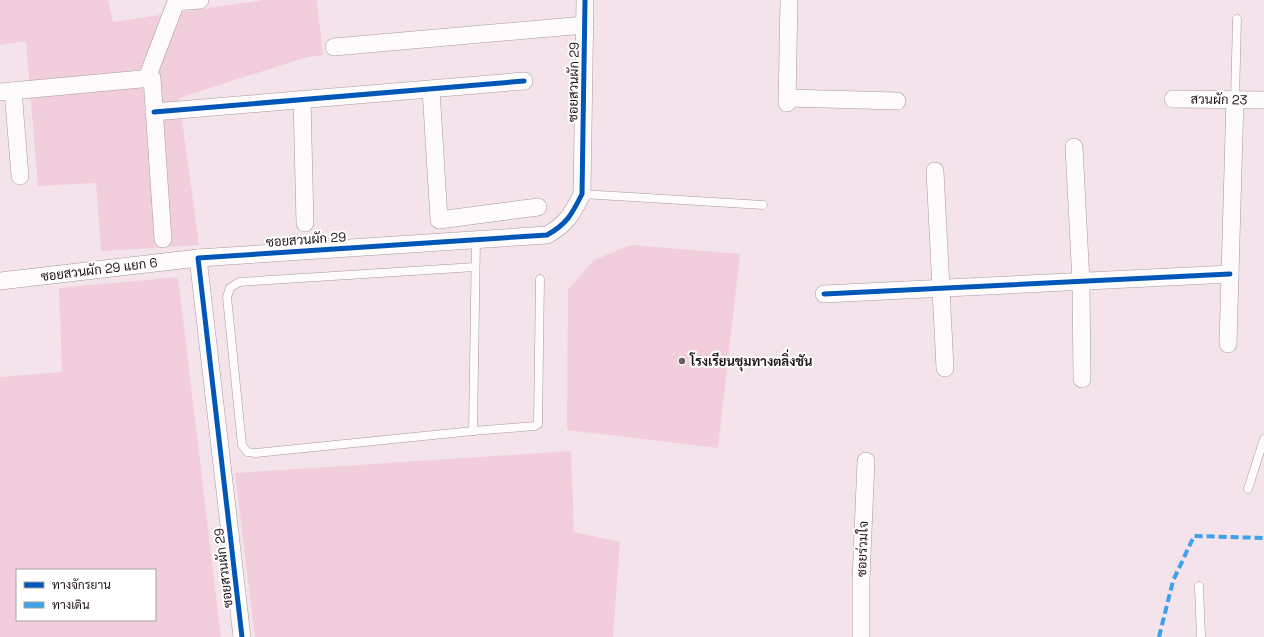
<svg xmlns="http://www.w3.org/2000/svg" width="1264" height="637" viewBox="0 0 1264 637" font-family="'Space Grotesk',Sarabun,sans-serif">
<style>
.green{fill:#f2cedd;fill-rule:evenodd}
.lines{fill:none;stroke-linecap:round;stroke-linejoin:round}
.service-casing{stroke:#a79a9f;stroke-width:9}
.minor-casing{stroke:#a79a9f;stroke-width:18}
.service{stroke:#fdfbfc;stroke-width:8}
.minor{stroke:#fdfbfc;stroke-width:17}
.quiet{stroke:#3da2ea;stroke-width:4;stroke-dasharray:8 4;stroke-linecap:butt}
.cycleway-casing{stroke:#fff;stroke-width:8}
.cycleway{stroke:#0057b8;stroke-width:5}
.poi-dot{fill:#6a5d63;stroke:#fff;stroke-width:1.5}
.labels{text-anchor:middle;stroke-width:4;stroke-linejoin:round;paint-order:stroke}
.street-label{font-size:13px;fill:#20151a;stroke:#fff}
.poi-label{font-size:13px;font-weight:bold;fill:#20151a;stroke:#fff;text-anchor:start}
</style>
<rect width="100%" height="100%" fill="#f4e3ea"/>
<g class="green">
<polygon points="0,0 108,0 113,22 263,0 317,0 323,55 304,58 179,98 199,245 101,251 96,183 38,186 26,41 0,45"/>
<polygon points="631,245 740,254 718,448 567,430 568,290 594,260"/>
<path d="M178,277L221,637H0V377L62,372L59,288ZM17,570H155V620H17Z"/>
<polygon points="571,451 574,532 620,542 613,637 255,637 235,473"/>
</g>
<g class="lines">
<defs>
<g id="service">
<polyline points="1235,99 1237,19"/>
<polyline points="582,194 763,205"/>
<polyline points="476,239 473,431 535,426 538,424 540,279"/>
<polyline points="473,431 256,453 247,452 242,445 227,297 230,288 239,282 475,267"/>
<polyline points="1248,489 1264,439"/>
<polyline points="1199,586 1201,637"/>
</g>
<g id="minor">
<polyline points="334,47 585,25"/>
<polyline points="147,78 176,2 200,0"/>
<polyline points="431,89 439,220 538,207"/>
<polyline points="13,91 20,176"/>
<polyline points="0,92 152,78 163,239"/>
<polyline points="787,98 897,101"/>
<polyline points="302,99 305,223"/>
<polyline points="1173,99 1264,100"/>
<polyline points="787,103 789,0"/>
<polyline points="154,112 524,81"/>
<polyline points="1074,147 1081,282 1082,379"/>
<polyline points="935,171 945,368"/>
<polyline points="0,281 198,258"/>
<polyline points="824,294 1230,274"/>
<polyline points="1228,344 1235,99"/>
<path d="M242,637L198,258L547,235C567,224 572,214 582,194L585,0"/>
<polyline points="861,637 861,580 866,461"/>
</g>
</defs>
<use href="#service" class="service-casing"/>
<use href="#minor" class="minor-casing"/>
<use href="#service" class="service"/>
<use href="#minor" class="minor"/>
<polyline class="quiet" points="1159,637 1173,581 1194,536 1264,538"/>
<defs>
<g id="cycleway">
<polyline points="154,112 524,81"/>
<polyline points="824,294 1230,274"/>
<path d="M242,637L198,258L547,235C567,224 572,214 582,194L585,0"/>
</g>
</defs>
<use href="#cycleway" class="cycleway-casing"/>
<use href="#cycleway" class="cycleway"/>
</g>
<circle class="poi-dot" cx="682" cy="361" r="4"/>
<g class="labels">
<g class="street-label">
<text transform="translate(573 82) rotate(-89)" y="5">ซอยสวนผัก 29</text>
<text transform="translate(1219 99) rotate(1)" y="5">สวนผัก 23</text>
<text transform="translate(306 239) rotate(-4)" y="5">ซอยสวนผัก 29</text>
<text transform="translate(99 269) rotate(-7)" y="5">ซอยสวนผัก 29 แยก 6</text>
<text transform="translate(862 549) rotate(-88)" y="5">ซอยร่วมใจ</text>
<text transform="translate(223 568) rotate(-97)" y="5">ซอยสวนผัก 29</text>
</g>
<g class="poi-label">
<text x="690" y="366">โรงเรียนชุมทางตลิ่งชัน</text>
</g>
</g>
<rect x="16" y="569" width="140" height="52" fill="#ffffff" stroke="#a6a1a3"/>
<rect x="24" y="582" width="20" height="6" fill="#0057b8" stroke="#a6a1a3"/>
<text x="52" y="589" font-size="12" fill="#20151a">ทางจักรยาน</text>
<rect x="24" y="602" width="20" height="6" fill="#3da2ea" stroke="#a6a1a3"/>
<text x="52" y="609" font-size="12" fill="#20151a">ทางเดิน</text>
</svg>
